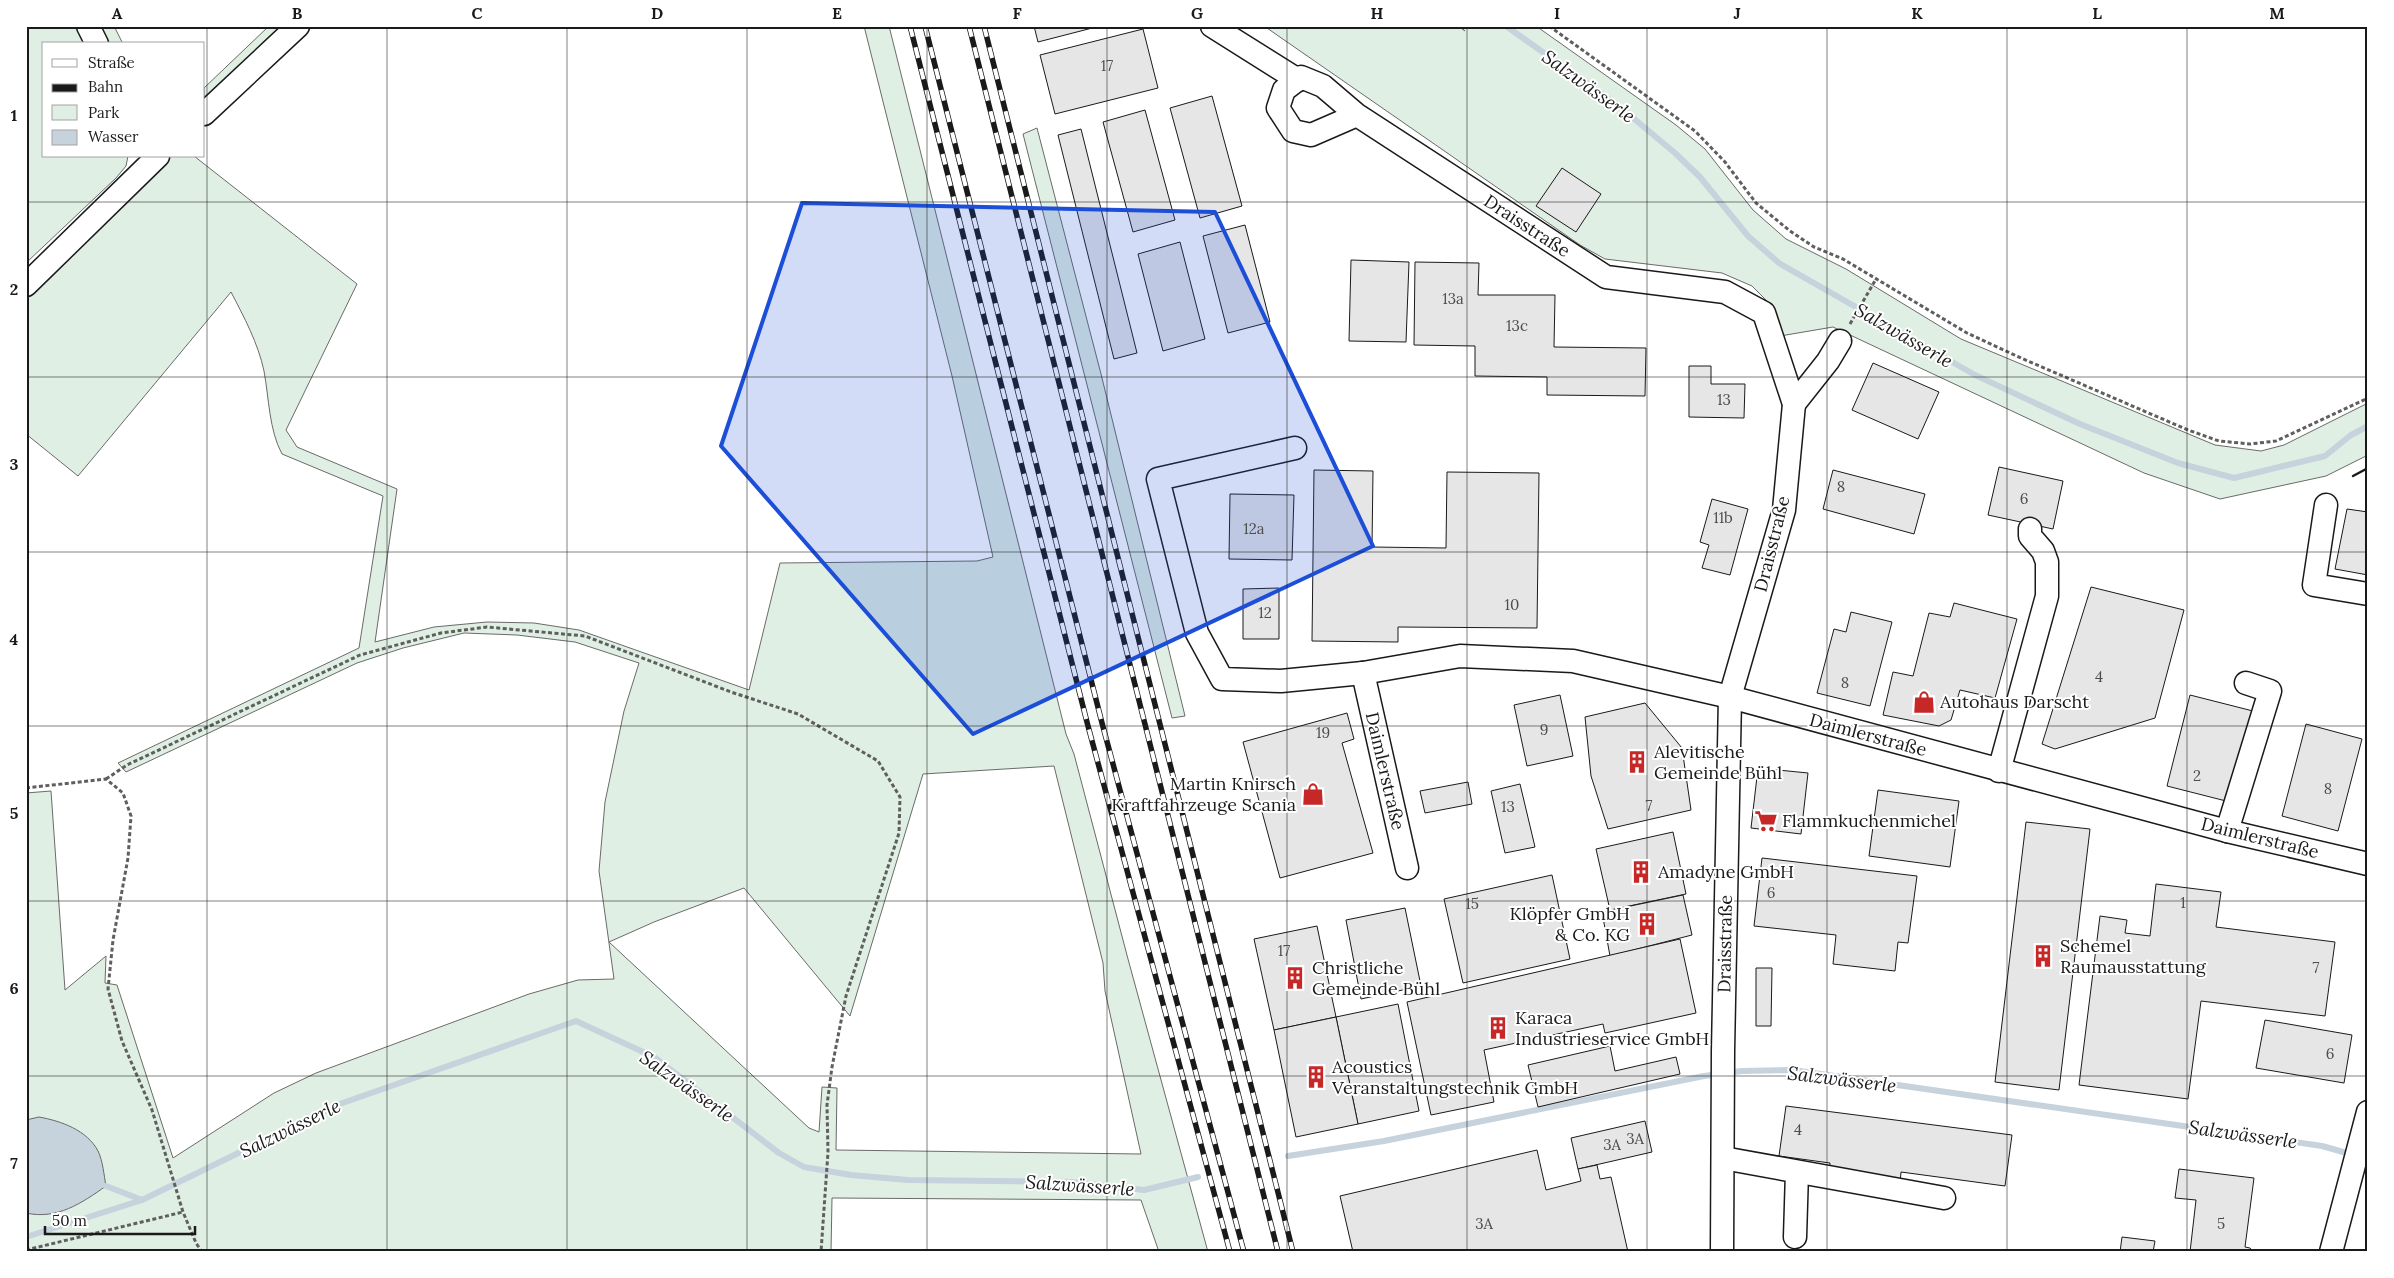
<svg xmlns="http://www.w3.org/2000/svg" width="2394" height="1278" viewBox="0 0 2394 1278" font-family="Lora,serif">
<style>
.green{fill:#e0efe3;stroke:#6a6a6a;fill-rule:evenodd}
.water{fill:#c6d2dc;stroke:#6a6a6a}
.lines{fill:none;stroke-linecap:round;stroke-linejoin:round}
.stream{stroke:#c6d2dc;stroke-width:6}
.building{fill:#e6e6e6;stroke:#1a1a1a}
.minor-casing{stroke:#1a1a1a;stroke-width:25}
.path{stroke:#5f5f5f;stroke-width:3;stroke-dasharray:4 2.5;stroke-linecap:butt}
.minor{stroke:#fff;stroke-width:22}
.rail-casing{stroke:#1a1a1a;stroke-width:5.5}
.rail{stroke:#fff;stroke-width:4;stroke-dasharray:11;stroke-linecap:butt}
.wall{stroke:#1a1a1a;stroke-width:2.5}
.marked{fill:#1d4ed8;fill-opacity:0.2;stroke:#1d4ed8;stroke-width:4;stroke-linejoin:round}
.grid{fill:none;stroke:#1a1a1a;stroke-width:1;stroke-opacity:0.55}
.labels{text-anchor:middle;stroke-width:4;stroke-linejoin:round;paint-order:stroke}
.number-label{font-size:15px;fill:#4d4d4d}
.street-label{font-size:18px;fill:#1a1a1a;stroke:#fff}
.poi-label{font-size:18px;fill:#1a1a1a;stroke:#fff;text-anchor:start}
.water-label{font-size:19px;font-style:italic;fill:#1a1a1a;stroke:#fff}
.neatline{fill:none;stroke:#1a1a1a;stroke-width:2}
.grid-label{font-size:16px;text-anchor:middle;font-weight:bold;fill:#1a1a1a}
</style>
<rect width="100%" height="100%" fill="#fff"/>
<g class="green">
<polygon points="26,26 76,26 84,44 44,44 44,156 128,156 126,166 116,178 26,263"/>
<polygon points="97,26 114,26 123,44 106,44"/>
<polygon points="269,26 288,26 204,106 204,88"/>
<path d="M864,26H889L1066,734L1074,754L1128,959L1208,1252H1159L1141,1200L832,1198L831,1252H26V793L51,791L65,990L106,956L105,983L117,985L173,1158L274,1093L316,1073L529,994L578,980L614,979L599,871L605,802L624,711L639,663L575,642L517,635L464,633L403,648L357,663L126,772L118,763L359,648L383,496L282,454C269,430 269,398 264,371C258,343 244,317 231,292L78,476L26,434V290L169,156H194L357,284L286,430L297,447L397,489L375,642L434,627L487,622L534,623L579,630L749,690L780,563L977,561L993,557L952,376ZM1054,766L1103,963L1105,991L1141,1154L836,1150L837,1088L822,1087L819,1132L809,1128L609,942L654,922L744,888L850,1016L923,774Z"/>
<polygon points="1264,26 1458,26 1465,31 1460,26 1536,26 1676,125 1705,149 1753,210 1786,239 1846,269 1961,339 2215,445 2261,451 2284,445 2368,403 2368,455 2326,476 2220,499 2144,473 1833,327 1780,336 1771,305 1752,286 1722,273 1605,259 1580,245"/>
<polygon points="1037,128 1101,374 1185,716 1172,718 1023,134"/>
</g>
<path class="water" d="M39,1117C61,1121 87,1130 98,1151C103,1161 104,1176 106,1186C82,1203 57,1220 26,1213V1120Z"/>
<g class="lines">
<g class="stream">
<polyline points="1506,26 1620,107 1675,153 1700,177 1748,236 1779,263 1975,375 2080,424 2178,463 2234,478 2325,456 2351,435 2368,426"/>
<polyline points="1288,1156 1384,1141 1704,1076 1742,1071 1793,1070 2322,1146 2368,1159"/>
<polyline points="106,1186 142,1200"/>
<polyline points="26,1237 142,1200 337,1105 576,1021 654,1057 779,1153 804,1167 851,1175 908,1180 1071,1182 1144,1190 1198,1177"/>
</g>
</g>
<g class="building">
<polygon points="1034,26 1100,26 1038,42"/>
<polygon points="1143,29 1158,88 1055,114 1040,55"/>
<polygon points="1212,96 1242,206 1200,218 1170,108"/>
<polygon points="1145,110 1175,220 1133,232 1103,122"/>
<polygon points="1081,129 1137,353 1114,359 1058,135"/>
<polygon points="1562,168 1601,194 1576,232 1536,206"/>
<polygon points="1245,225 1270,322 1228,333 1203,236"/>
<polygon points="1180,242 1205,339 1163,351 1138,254"/>
<polygon points="1351,260 1409,262 1406,342 1349,341"/>
<polygon points="1415,262 1479,263 1478,295 1555,295 1554,347 1646,348 1645,396 1547,395 1547,377 1475,376 1475,346 1414,345"/>
<polygon points="1873,363 1939,392 1918,439 1852,410"/>
<polygon points="1689,366 1711,366 1711,384 1745,384 1744,418 1689,417"/>
<polygon points="1999,467 2063,481 2053,529 1988,515"/>
<polygon points="1314,470 1373,471 1372,547 1446,548 1447,472 1539,473 1537,628 1398,627 1398,642 1312,641"/>
<polygon points="1833,470 1925,494 1914,534 1823,509"/>
<polygon points="1230,494 1294,495 1292,560 1229,559"/>
<polygon points="1712,499 1748,509 1730,575 1702,568 1709,545 1700,542"/>
<polygon points="2347,509 2368,512 2368,575 2335,569"/>
<polygon points="2091,587 2184,610 2155,718 2055,749 2042,744"/>
<polygon points="1279,588 1279,639 1243,639 1243,589"/>
<polygon points="1954,603 2017,619 1995,698 1960,690 1951,720 1939,726 1883,715 1893,672 1913,676 1929,613 1950,617"/>
<polygon points="1851,612 1892,622 1870,706 1817,693 1834,629 1846,632"/>
<polygon points="1560,695 1573,756 1527,766 1514,705"/>
<polygon points="2190,695 2253,711 2230,802 2167,786"/>
<polygon points="1645,703 1682,748 1691,810 1608,829 1591,776 1585,717"/>
<polygon points="1347,713 1354,739 1342,743 1373,853 1280,878 1243,742"/>
<polygon points="2306,724 2362,739 2338,831 2282,816"/>
<polygon points="1758,768 1808,773 1801,834 1751,828"/>
<polygon points="1468,782 1472,804 1425,813 1420,791"/>
<polygon points="1520,784 1535,847 1505,853 1491,791"/>
<polygon points="1878,790 1959,801 1950,867 1869,856"/>
<polygon points="2026,822 2090,829 2059,1090 1995,1082"/>
<polygon points="1673,832 1686,894 1610,910 1596,849"/>
<polygon points="1762,858 1917,876 1908,943 1898,942 1895,971 1833,964 1836,935 1754,926"/>
<polygon points="1552,875 1570,959 1463,983 1444,899"/>
<polygon points="2156,884 2221,892 2216,927 2335,942 2325,1016 2201,1001 2188,1099 2079,1085 2100,916 2127,920 2125,933 2150,936"/>
<polygon points="1683,895 1692,935 1610,956 1602,912"/>
<polygon points="1405,908 1421,986 1361,999 1346,920"/>
<polygon points="1317,926 1336,1017 1274,1030 1254,939"/>
<polygon points="1680,939 1696,1013 1605,1033 1603,1024 1484,1050 1494,1102 1431,1115 1407,1002"/>
<polygon points="1756,968 1772,968 1771,1026 1756,1026"/>
<polygon points="1398,1004 1419,1111 1358,1124 1336,1017"/>
<polygon points="1336,1017 1358,1124 1296,1137 1274,1030"/>
<polygon points="2265,1020 2352,1035 2344,1083 2256,1068"/>
<polygon points="1610,1046 1615,1071 1676,1057 1680,1074 1538,1107 1528,1065"/>
<polygon points="1786,1106 2012,1135 2005,1186 1901,1172 1900,1184 1829,1175 1830,1163 1779,1156"/>
<polygon points="1645,1121 1652,1152 1578,1169 1571,1138"/>
<polygon points="1537,1150 1546,1190 1581,1181 1578,1169 1597,1165 1600,1179 1611,1177 1628,1252 1353,1252 1340,1196"/>
<polygon points="2179,1169 2254,1178 2245,1247 2250,1248 2253,1252 2190,1252 2196,1200 2175,1198"/>
<polygon points="2122,1237 2155,1241 2153,1252 2120,1252"/>
</g>
<g class="lines">
<defs>
<g id="minor">
<polyline points="88,26 97,44"/>
<polyline points="1212,26 1298,80"/>
<polyline points="204,114 298,26"/>
<polyline points="1357,115 1311,135 1293,131 1278,108 1284,90 1301,77 1323,86 1357,115 1606,277 1725,292 1764,313 1794,404 1784,510 1730,697 1723,1051 1722,1252"/>
<polyline points="26,285 158,156"/>
<polyline points="1794,404 1828,361 1840,341"/>
<polyline points="1295,448 1158,479 1197,633 1222,679 1281,681 1363,673 1460,656 1573,661 1730,697 2227,831 2368,864"/>
<polyline points="2326,505 2314,585 2368,594"/>
<polyline points="1363,673 1407,868"/>
<polyline points="1999,771 2047,596 2047,562 2043,551 2030,536 2030,529"/>
<polyline points="2227,831 2270,691 2246,683"/>
<polyline points="1723,1158 1944,1198"/>
<polyline points="1795,1237 1797,1172"/>
<polyline points="2331,1252 2368,1112"/>
</g>
</defs>
<use href="#minor" class="minor-casing"/>
<g class="path">
<polyline points="1549,26 1695,131 1725,162 1756,203 1790,231 1814,247 1843,259 1967,333 2021,358 2188,430 2219,441 2250,444 2276,441 2368,398"/>
<polyline points="1850,324 1876,279"/>
<polyline points="106,779 127,765 360,655 441,633 487,627 585,636 731,692 798,714 878,761 900,797 899,833 846,996 832,1067 827,1105 828,1152 821,1252"/>
<polyline points="26,788 106,779 123,793 131,816 128,858 113,940 108,989 122,1041 152,1110 183,1212 196,1243 202,1252"/>
<polyline points="26,1250 183,1212"/>
</g>
<use href="#minor" class="minor"/>
<defs>
<g id="rail">
<polyline points="910,26 1088,726 1230,1252"/>
<polyline points="925,26 1102,723 1244,1252"/>
<polyline points="969,26 1278,1252"/>
<polyline points="984,26 1293,1252"/>
</g>
</defs>
<use href="#rail" class="rail-casing"/>
<use href="#rail" class="rail"/>
<polyline class="wall" points="2353,476 2368,468"/>
</g>
<path class="marked" d="M802,203L1215,212L1373,546L973,734L721,446Z"/>
<path class="grid" d="M207,26V1252M387,26V1252M567,26V1252M747,26V1252M927,26V1252M1107,26V1252M1287,26V1252M1467,26V1252M1647,26V1252M1827,26V1252M2007,26V1252M2187,26V1252M26,202H2368M26,377H2368M26,552H2368M26,726H2368M26,901H2368M26,1076H2368"/>
<defs>
<symbol id="shop-bare" viewBox="-9 -9 18 18"><path d="M-5-2.5h2.3a2.7 3.5 0 0 1 5.4 0H5L5.5 6h-11ZM-1.5-2.5h3a1.5 2.3 0 0 0-3 0Z" fill="#c62828" stroke="#fff" stroke-width="2.5" paint-order="stroke"/></symbol>
<symbol id="building-bare" viewBox="-9 -9 18 18"><path d="M-4-6H4V6H1V3H-1V6H-4ZM-2.5-4.3h1.7v1.8h-1.7ZM.8-4.3h1.7v1.8H.8ZM-2.5-1h1.7V.8h-1.7ZM.8-1h1.7V.8H.8Z" fill="#c62828" stroke="#fff" stroke-width="2.5" paint-order="stroke"/></symbol>
<symbol id="supermarket-bare" viewBox="-9 -9 18 18"><path d="M-6-5.5h2.5l.6 2H6L4.5 2H-2.5L-4.4-4H-6ZM-1.5 3.2a1.3 1.3 0 1 0 .1 0ZM3 3.2a1.3 1.3 0 1 0 .1 0Z" fill="#c62828" stroke="#fff" stroke-width="2.5" paint-order="stroke"/></symbol>
</defs>
<g fill-rule="evenodd">
<use href="#shop-bare" x="1908" y="686" width="32" height="32"/>
<use href="#building-bare" x="1621" y="746" width="32" height="32"/>
<use href="#shop-bare" x="1297" y="778" width="32" height="32"/>
<use href="#supermarket-bare" x="1750" y="805" width="32" height="32"/>
<use href="#building-bare" x="1625" y="856" width="32" height="32"/>
<use href="#building-bare" x="1631" y="908" width="32" height="32"/>
<use href="#building-bare" x="2027" y="940" width="32" height="32"/>
<use href="#building-bare" x="1279" y="962" width="32" height="32"/>
<use href="#building-bare" x="1482" y="1012" width="32" height="32"/>
<use href="#building-bare" x="1300" y="1061" width="32" height="32"/>
</g>
<g class="labels">
<g class="number-label">
<text x="1107" y="71">17</text>
<text x="1453" y="304">13a</text>
<text x="1517" y="331">13c</text>
<text x="1724" y="405">13</text>
<text x="1841" y="492">8</text>
<text x="2024" y="504">6</text>
<text x="1723" y="523">11b</text>
<text x="1254" y="534">12a</text>
<text x="1512" y="610">10</text>
<text x="1265" y="618">12</text>
<text x="2099" y="682">4</text>
<text x="1845" y="688">8</text>
<text x="1544" y="735">9</text>
<text x="1323" y="738">19</text>
<text x="2197" y="781">2</text>
<text x="2328" y="794">8</text>
<text x="1649" y="811">7</text>
<text x="1508" y="812">13</text>
<text x="1771" y="898">6</text>
<text x="2183" y="908">1</text>
<text x="1472" y="909">15</text>
<text x="1284" y="956">17</text>
<text x="2316" y="973">7</text>
<text x="2330" y="1059">6</text>
<text x="1798" y="1135">4</text>
<text x="1635" y="1144">3A</text>
<text x="1612" y="1150">3A</text>
<text x="1484" y="1229">3A</text>
<text x="2221" y="1229">5</text>
</g>
<g class="street-label">
<text transform="translate(1527 226) rotate(33)" y="6">Draisstraße</text>
<text transform="translate(1772 544) rotate(-76)" y="6">Draisstraße</text>
<text transform="translate(1868 735) rotate(15)" y="6">Daimlerstraße</text>
<text transform="translate(1385 771) rotate(77)" y="6">Daimlerstraße</text>
<text transform="translate(2260 838) rotate(14)" y="6">Daimlerstraße</text>
<text transform="translate(1725 944) rotate(-89)" y="6">Draisstraße</text>
</g>
<g class="poi-label">
<text x="1940" y="708">Autohaus Darscht</text>
<text x="1654" y="758">Alevitische<tspan x="1654" dy="21">Gemeinde Bühl</tspan></text>
<text x="1296" y="790" text-anchor="end">Martin Knirsch<tspan x="1296" dy="21">Kraftfahrzeuge Scania</tspan></text>
<text x="1782" y="827">Flammkuchenmichel</text>
<text x="1658" y="878">Amadyne GmbH</text>
<text x="1630" y="920" text-anchor="end">Klöpfer GmbH<tspan x="1630" dy="21">&amp; Co. KG</tspan></text>
<text x="2060" y="952">Schemel<tspan x="2060" dy="21">Raumausstattung</tspan></text>
<text x="1312" y="974">Christliche<tspan x="1312" dy="21">Gemeinde Bühl</tspan></text>
<text x="1515" y="1024">Karaca<tspan x="1515" dy="21">Industrieservice GmbH</tspan></text>
<text x="1332" y="1073">Acoustics<tspan x="1332" dy="21">Veranstaltungstechnik GmbH</tspan></text>
</g>
<g class="water-label">
<text transform="translate(1589 86) rotate(36)" y="7">Salzwässerle</text>
<text transform="translate(1904 335) rotate(30)" y="7">Salzwässerle</text>
<text transform="translate(1842 1079) rotate(7)" y="7">Salzwässerle</text>
<text transform="translate(687 1086) rotate(35)" y="7">Salzwässerle</text>
<text transform="translate(290 1128) rotate(-26)" y="7">Salzwässerle</text>
<text transform="translate(2243 1134) rotate(8)" y="7">Salzwässerle</text>
<text transform="translate(1080 1185) rotate(4)" y="7">Salzwässerle</text>
</g>
</g>
<rect width="2394" height="1278" fill="none" stroke="#ffffff" stroke-width="55"/>
<rect x="42" y="42" width="162" height="115" fill="#ffffff" stroke="#a3a3a3"/>
<rect x="52" y="59" width="25" height="8" fill="#ffffff" stroke="#a3a3a3"/>
<text x="88" y="68" font-size="15" fill="#1a1a1a">Straße</text>
<rect x="52" y="84" width="25" height="8" fill="#1a1a1a" stroke="#a3a3a3"/>
<text x="88" y="92" font-size="15" fill="#1a1a1a">Bahn</text>
<rect x="52" y="105" width="25" height="15" fill="#e0efe3" stroke="#a3a3a3"/>
<text x="88" y="118" font-size="15" fill="#1a1a1a">Park</text>
<rect x="52" y="130" width="25" height="15" fill="#c6d2dc" stroke="#a3a3a3"/>
<text x="88" y="142" font-size="15" fill="#1a1a1a">Wasser</text>
<path d="M45 1226v8h150v-8" fill="none" stroke="#1a1a1a" stroke-width="2.5"/>
<text x="52" y="1226" font-size="15" fill="#1a1a1a" stroke="#ffffff" stroke-width="4" paint-order="stroke">50 m</text>
<rect x="28" y="28" width="2338" height="1222" class="neatline"/>
<g class="grid-label">
<text x="117" y="19">A</text>
<text x="297" y="19">B</text>
<text x="477" y="19">C</text>
<text x="657" y="19">D</text>
<text x="837" y="19">E</text>
<text x="1017" y="19">F</text>
<text x="1197" y="19">G</text>
<text x="1377" y="19">H</text>
<text x="1557" y="19">I</text>
<text x="1737" y="19">J</text>
<text x="1917" y="19">K</text>
<text x="2097" y="19">L</text>
<text x="2277" y="19">M</text>
<text x="14" y="121">1</text>
<text x="14" y="295">2</text>
<text x="14" y="470">3</text>
<text x="14" y="645">4</text>
<text x="14" y="819">5</text>
<text x="14" y="994">6</text>
<text x="14" y="1169">7</text>
</g>
</svg>
